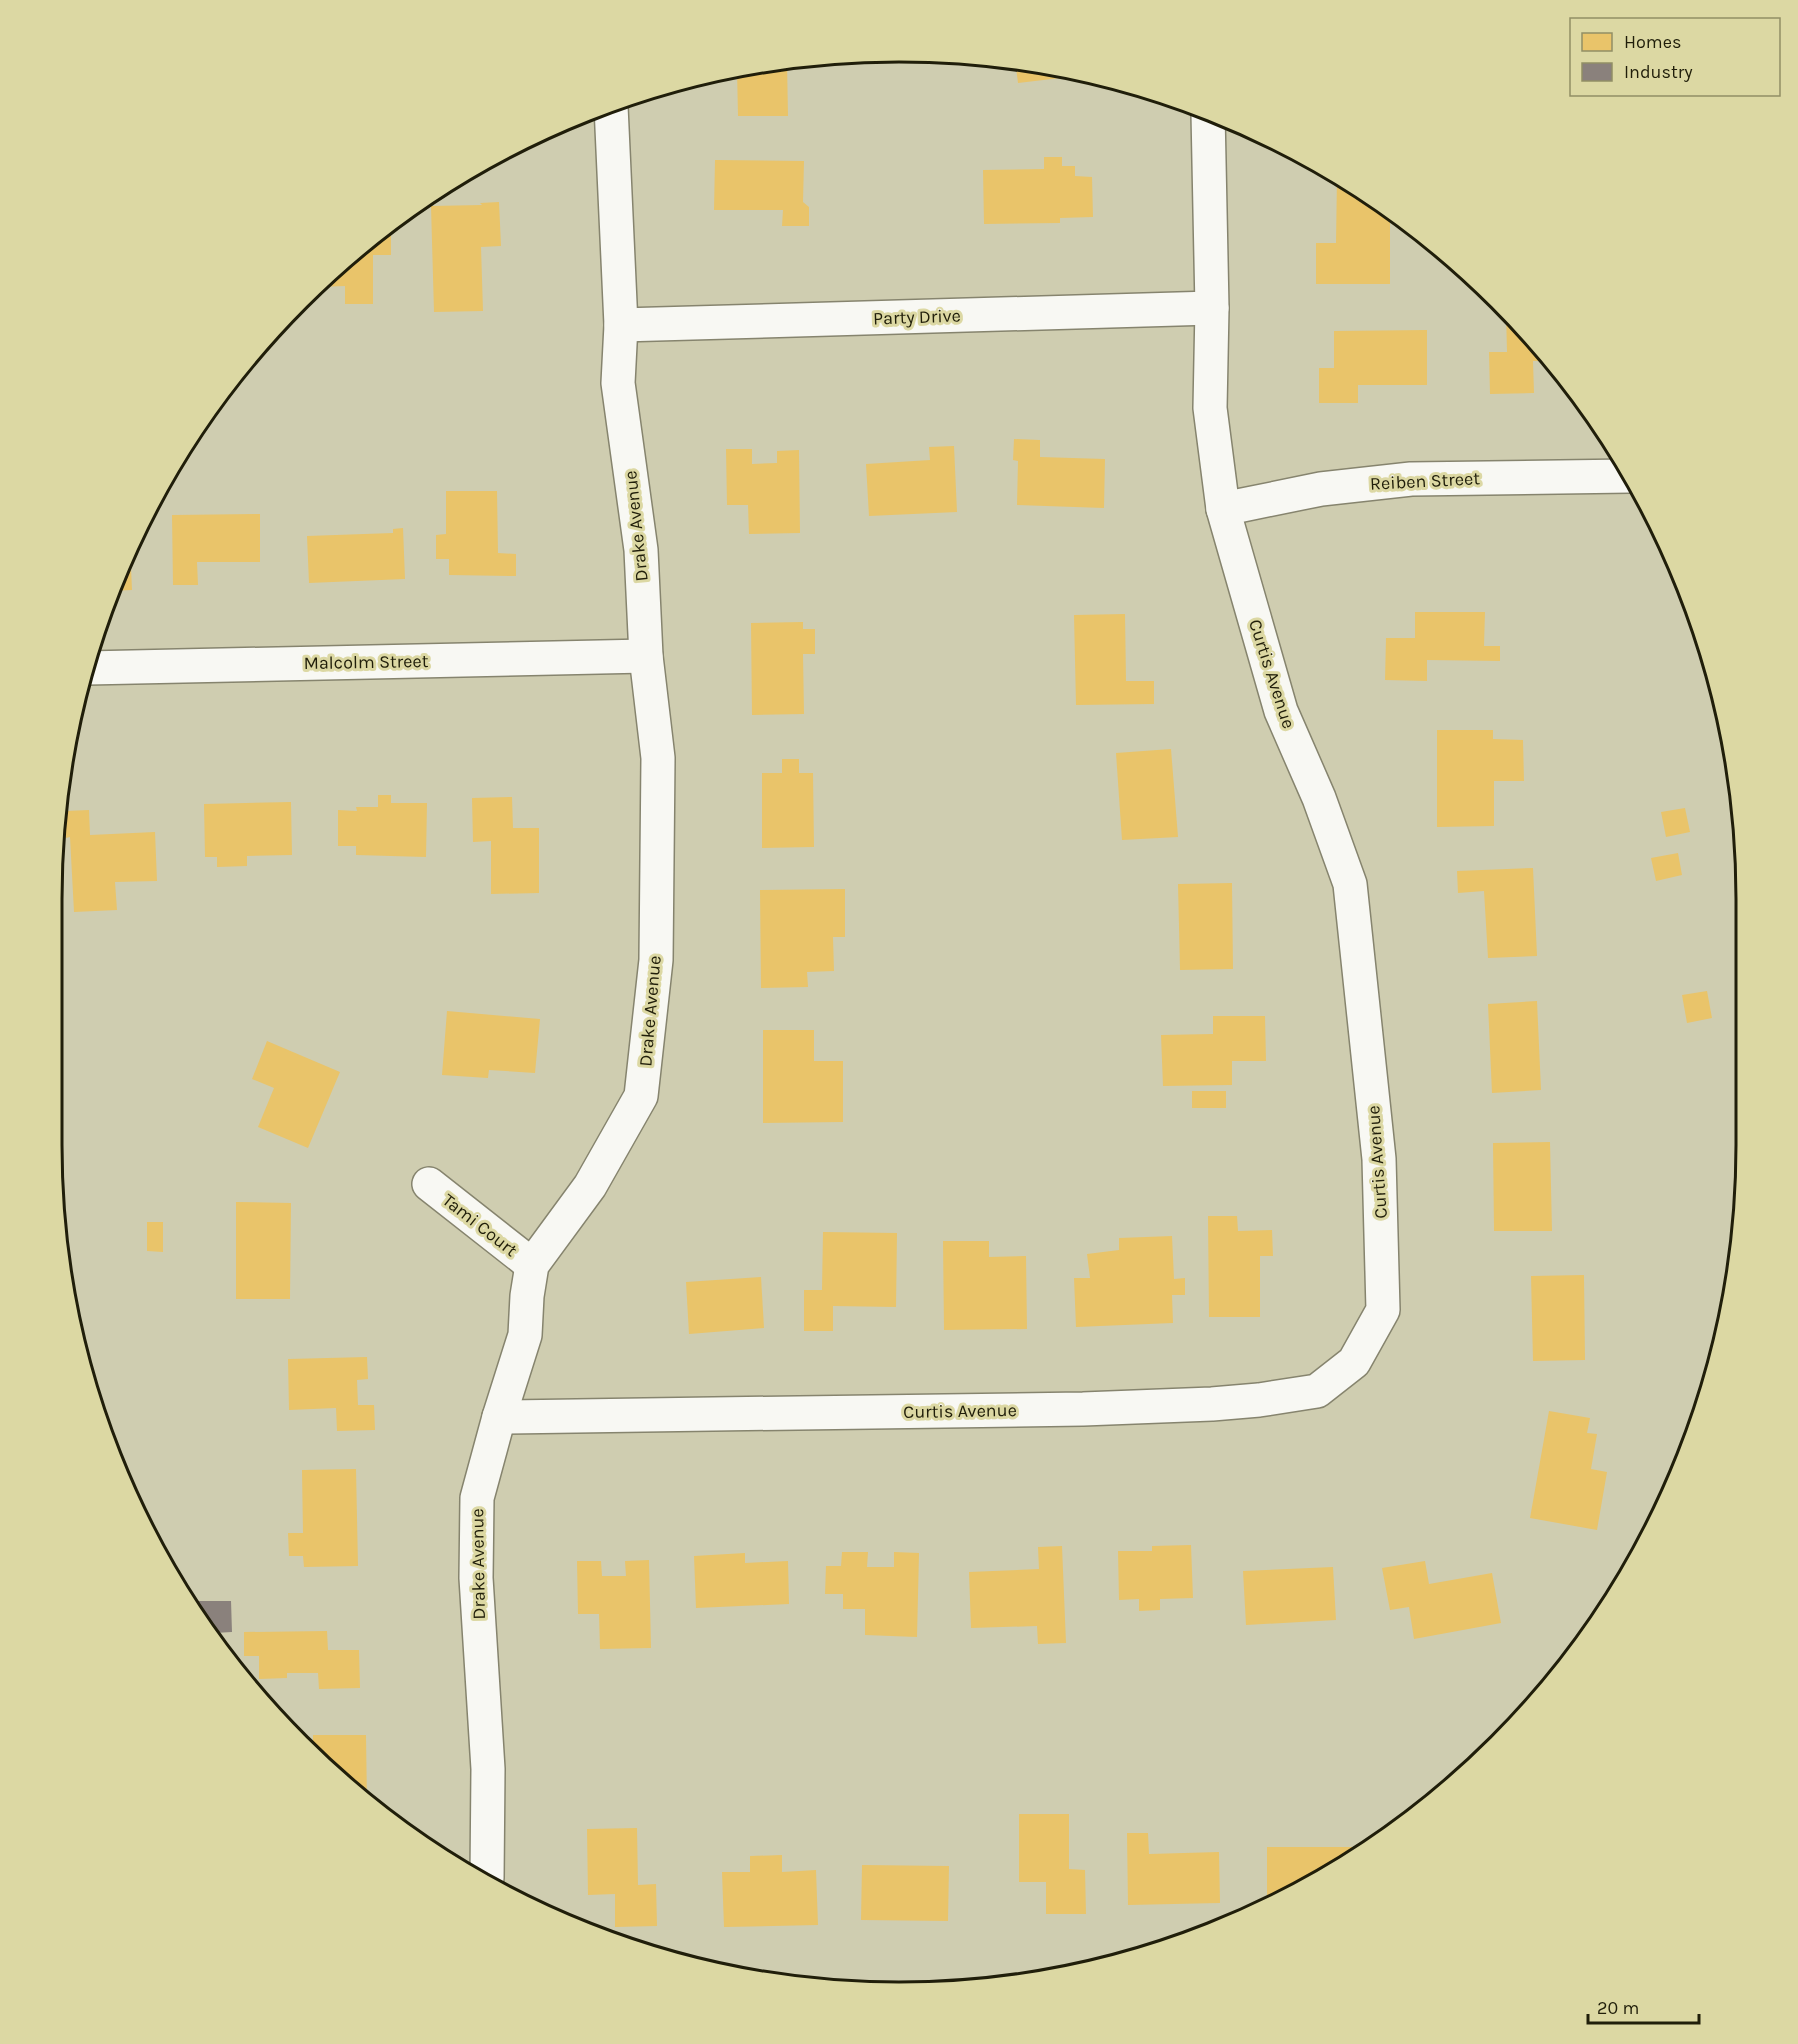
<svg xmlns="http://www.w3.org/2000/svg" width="1798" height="2044" viewBox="0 0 1798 2044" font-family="Karla,sans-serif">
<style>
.homes{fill:#e9c46a}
.industry{fill:#8a817c}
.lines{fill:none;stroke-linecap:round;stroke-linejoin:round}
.street-casing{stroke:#86846e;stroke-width:36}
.street{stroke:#f8f8f3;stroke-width:33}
.labels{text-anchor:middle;stroke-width:6;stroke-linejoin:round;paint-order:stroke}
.street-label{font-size:18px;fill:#201e0a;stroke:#dcd8a3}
.rim{fill:none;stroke:#201e0a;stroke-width:3}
</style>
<rect width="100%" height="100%" fill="#cfcdb0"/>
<g class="homes">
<polygon points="1015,60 1069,72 1069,77 1018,83"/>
<polygon points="787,62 788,116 738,116 737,70"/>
<polygon points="1044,157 1062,157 1062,166 1075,166 1075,176 1092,177 1093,217 1060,218 1060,223 984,224 983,170 1044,169"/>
<polygon points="715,160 804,161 803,202 809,207 809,226 782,226 783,210 714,210"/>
<polygon points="1337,177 1340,177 1390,213 1390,284 1316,284 1316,243 1336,243"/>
<polygon points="499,202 501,246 481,247 483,311 434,312 431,206 482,205 480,203"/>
<polygon points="391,221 391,255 373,255 373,304 345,304 345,286 318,287 383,226"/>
<polygon points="1506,312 1551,361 1533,361 1534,393 1490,394 1489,352 1507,352"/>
<polygon points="1427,330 1427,385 1358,385 1358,403 1319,403 1319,368 1334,368 1334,331"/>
<polygon points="1014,439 1040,440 1040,457 1105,459 1104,508 1017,505 1018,461 1013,460"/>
<polygon points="954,446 957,512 869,516 866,464 930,460 929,447"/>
<polygon points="726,449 752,449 752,464 777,463 777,451 799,450 800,533 749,534 748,505 727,505"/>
<polygon points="446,491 497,491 498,553 516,554 516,576 449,575 449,559 436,559 436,535 446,534"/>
<polygon points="260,514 260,562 197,562 198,585 173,585 172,515"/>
<polygon points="403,528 405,579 309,583 307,536 393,533 393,529"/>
<polygon points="130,545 132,590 111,591 115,575"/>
<polygon points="1415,612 1485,612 1484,646 1500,646 1500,661 1427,660 1427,681 1385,680 1386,638 1415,638"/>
<polygon points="1125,614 1126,681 1154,681 1154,704 1076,705 1074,615"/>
<polygon points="803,622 803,629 815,629 815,654 803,654 804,714 752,715 751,623"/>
<polygon points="1709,656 1718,679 1719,685 1714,686"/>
<polygon points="1437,730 1493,730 1493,739 1523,740 1524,781 1494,781 1494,826 1437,827"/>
<polygon points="1171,749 1178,837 1122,840 1116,753"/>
<polygon points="782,759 799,759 799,773 813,773 814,847 762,848 762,773 782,773"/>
<polygon points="378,795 391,795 391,803 427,803 426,857 356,855 356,846 338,846 338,810 357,811 356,807 378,807"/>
<polygon points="512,797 513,828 539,828 539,893 491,894 491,841 473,842 472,798"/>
<polygon points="291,802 292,855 247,856 247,866 217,867 217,857 205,857 204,804"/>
<polygon points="1685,808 1690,832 1666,837 1661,812"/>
<polygon points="89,810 90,835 155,832 157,881 115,882 117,910 74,912 70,837 66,838 65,811"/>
<polygon points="1678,853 1682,875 1656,881 1651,858"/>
<polygon points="1533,868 1537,956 1488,958 1484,891 1458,893 1457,871"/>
<polygon points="1232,883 1233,969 1180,970 1178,884"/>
<polygon points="845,889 845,937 833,937 834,971 807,972 808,987 761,988 760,890"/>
<polygon points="1707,991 1712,1018 1687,1023 1682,995"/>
<polygon points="1537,1001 1541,1090 1492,1093 1488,1004"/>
<polygon points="447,1011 540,1019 535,1073 489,1070 488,1078 442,1075"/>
<polygon points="1213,1016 1265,1016 1266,1061 1232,1061 1232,1085 1163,1086 1161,1035 1213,1034"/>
<polygon points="763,1030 814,1030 814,1061 843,1061 843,1122 763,1123"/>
<polygon points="267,1041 340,1072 308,1148 258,1127 274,1088 252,1079"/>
<rect x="1192" y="1091" width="34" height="17"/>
<polygon points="1550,1142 1552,1231 1494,1231 1493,1143"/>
<polygon points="236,1202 291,1203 290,1299 236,1299"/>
<polygon points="1208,1216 1237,1216 1238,1231 1272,1230 1273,1256 1260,1256 1260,1317 1209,1317"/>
<polygon points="147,1222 163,1222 163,1252 147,1251"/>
<polygon points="823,1232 897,1233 896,1307 833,1306 833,1331 804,1331 804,1290 822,1290"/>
<polygon points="1172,1236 1174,1279 1185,1278 1185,1295 1172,1295 1173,1323 1076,1327 1074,1278 1090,1278 1087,1254 1119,1250 1119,1238"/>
<polygon points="943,1241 989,1241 989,1257 1026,1256 1027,1329 944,1330"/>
<polygon points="1584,1275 1585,1360 1533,1361 1531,1276"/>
<polygon points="761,1277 764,1328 689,1334 686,1282"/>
<polygon points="367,1357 368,1379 357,1380 358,1405 374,1405 375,1430 337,1431 336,1408 289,1410 288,1359"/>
<polygon points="1549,1411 1590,1418 1587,1433 1597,1434 1591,1469 1607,1472 1597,1530 1530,1518"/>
<polygon points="356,1469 358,1566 304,1567 303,1556 289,1556 288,1533 303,1533 302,1470"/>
<polygon points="1191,1545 1193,1598 1160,1599 1160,1610 1139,1611 1139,1599 1119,1600 1118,1551 1152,1551 1152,1546"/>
<polygon points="1062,1546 1066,1643 1038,1644 1037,1626 971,1628 969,1572 1039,1569 1038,1547"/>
<polygon points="842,1552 868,1552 867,1567 894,1567 894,1552 919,1553 917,1637 865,1635 865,1609 843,1609 843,1594 825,1594 826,1566 841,1566"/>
<polygon points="745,1553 745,1563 788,1561 789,1604 696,1608 694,1556"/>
<polygon points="649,1560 651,1648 600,1649 599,1614 578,1614 577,1561 601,1561 602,1576 626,1576 625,1561"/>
<polygon points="1425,1561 1429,1584 1492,1573 1501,1623 1414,1639 1409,1607 1390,1610 1382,1568"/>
<polygon points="1333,1567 1336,1620 1246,1625 1243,1571"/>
<polygon points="327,1631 328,1650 359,1650 360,1688 319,1689 318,1673 287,1673 287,1678 259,1679 259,1656 244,1656 244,1632"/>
<polygon points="313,1735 366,1735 367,1803 313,1753"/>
<polygon points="1417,1801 1430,1801 1417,1810"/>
<polygon points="1019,1814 1069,1814 1069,1869 1085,1870 1086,1914 1046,1914 1046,1882 1019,1882"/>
<polygon points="637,1828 638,1885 656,1884 657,1926 615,1927 615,1894 588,1895 587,1829"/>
<polygon points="1127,1833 1148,1833 1149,1854 1219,1852 1220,1903 1128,1905"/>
<polygon points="1267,1847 1362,1847 1279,1902 1267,1902"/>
<polygon points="782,1855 782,1872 816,1870 818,1925 724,1927 722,1872 750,1872 750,1856"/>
<polygon points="862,1865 949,1866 948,1921 861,1920"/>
</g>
<polygon class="industry" points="193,1601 231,1601 232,1632 214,1633"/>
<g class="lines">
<defs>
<g id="street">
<polyline points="621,325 1212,308"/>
<polyline points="1223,509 1321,489 1411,479 1630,476"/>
<polyline points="87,668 646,656"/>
<polyline points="429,1184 532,1265"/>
<polyline points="499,1417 1083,1409 1212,1404 1259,1400 1317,1391 1354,1362 1383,1310 1379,1159 1350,884 1319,798 1281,711 1223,509 1210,408 1212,308 1208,113"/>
<polyline points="487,1878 488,1769 476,1578 477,1498 499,1417 525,1335 527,1296 532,1265 590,1186 641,1096 656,960 658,758 646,656 641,550 618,383 621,325 611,106"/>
</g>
</defs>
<use href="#street" class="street-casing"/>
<use href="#street" class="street"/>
</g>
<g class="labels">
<g class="street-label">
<text transform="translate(917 317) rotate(-2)" y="6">Party Drive</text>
<text transform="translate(1425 481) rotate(-3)" y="6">Reiben Street</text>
<text transform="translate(636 526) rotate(-96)" y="6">Drake Avenue</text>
<text transform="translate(366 662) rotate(-1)" y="6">Malcolm Street</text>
<text transform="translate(1272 674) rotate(72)" y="6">Curtis Avenue</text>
<text transform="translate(650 1011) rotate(-85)" y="6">Drake Avenue</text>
<text transform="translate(1377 1162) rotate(-94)" y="6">Curtis Avenue</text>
<text transform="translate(480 1225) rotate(38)" y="6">Tami Court</text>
<text transform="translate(960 1411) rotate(-1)" y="6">Curtis Avenue</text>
<text transform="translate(478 1564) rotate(-91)" y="6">Drake Avenue</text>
</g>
</g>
<path d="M0 0H1798V2044H0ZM899 62H899A837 837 0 0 1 1736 899V1145A837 837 0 0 1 899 1982H899A837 837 0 0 1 62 1145V899A837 837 0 0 1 899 62Z" fill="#dcd8a3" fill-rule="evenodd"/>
<path class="rim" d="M899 62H899A837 837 0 0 1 1736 899V1145A837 837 0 0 1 899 1982H899A837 837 0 0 1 62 1145V899A837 837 0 0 1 899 62Z"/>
<rect x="1570" y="18" width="210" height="78" fill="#dcd8a3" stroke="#918e66" stroke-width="1.5"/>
<rect x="1582" y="33" width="30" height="18" fill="#e9c46a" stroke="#918e66" stroke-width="1.5"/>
<text x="1624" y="48" font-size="18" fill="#201e0a">Homes</text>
<rect x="1582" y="63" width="30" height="18" fill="#8a817c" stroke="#918e66" stroke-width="1.5"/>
<text x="1624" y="78" font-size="18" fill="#201e0a">Industry</text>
<path d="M1588 2014v9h111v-9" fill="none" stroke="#201e0a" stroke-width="3"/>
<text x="1597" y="2014" font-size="18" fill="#201e0a" stroke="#dcd8a3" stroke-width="4.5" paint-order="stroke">20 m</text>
</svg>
